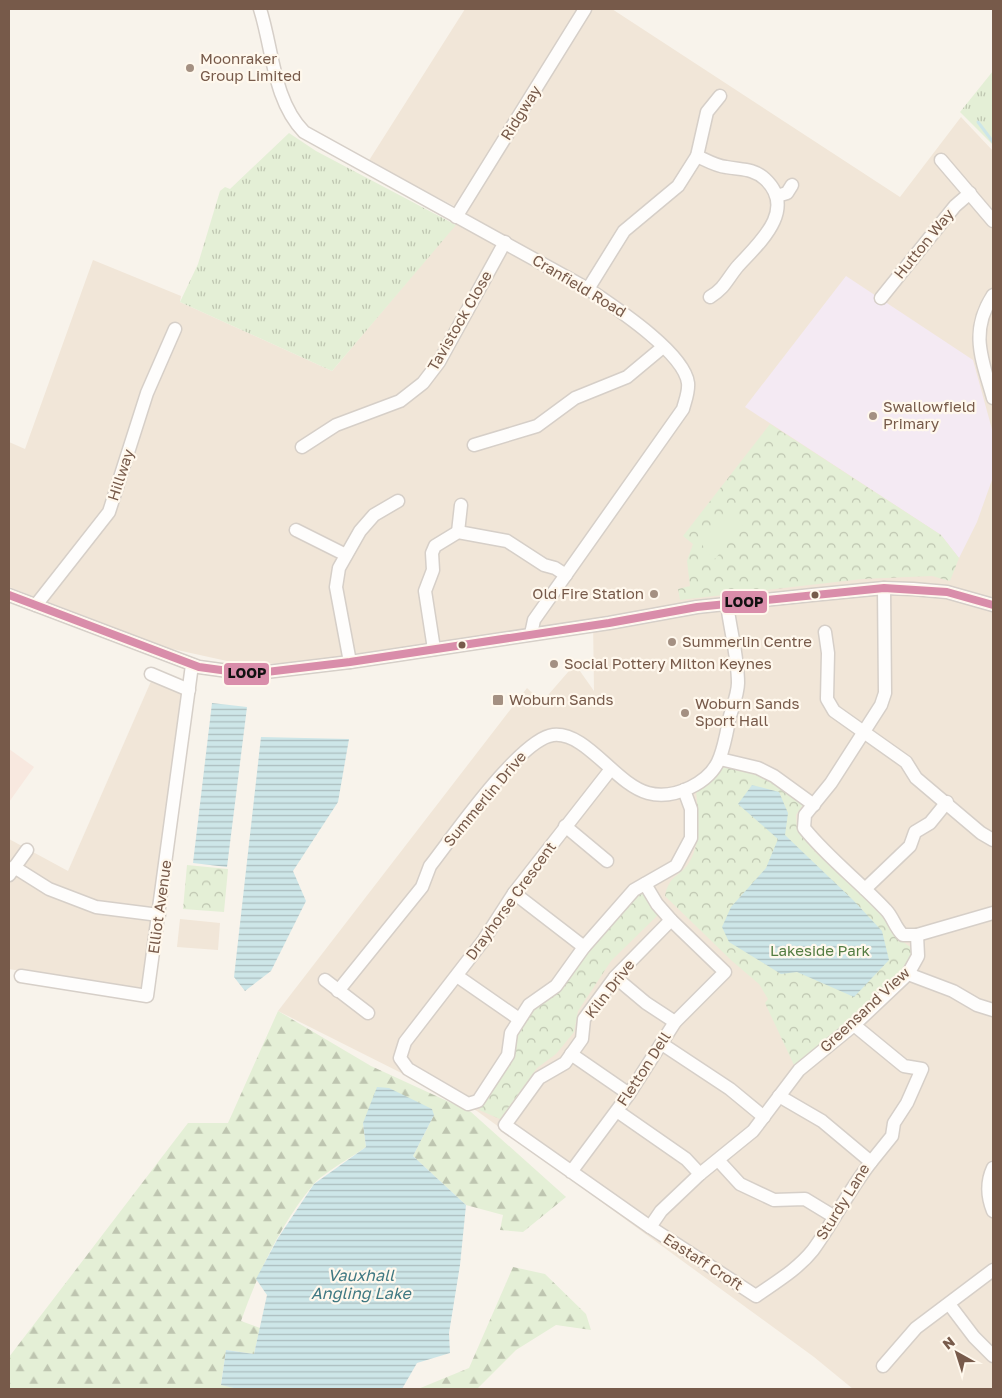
<svg xmlns="http://www.w3.org/2000/svg" width="1002" height="1398" viewBox="0 0 1002 1398" font-family="'Golos Text',sans-serif">
<style>
.residential{fill:#f1e6d8}
.commercial{fill:#f8e8df}
.education{fill:#f4eaf3}
.grass{fill:url(#grass-tufts)}
.forest{fill:url(#forest-firs)}
.park{fill:url(#park-crowns)}
.garden{fill:#e4efd6}
.water{fill:url(#water-rules)}
.lines{fill:none;stroke-linecap:round;stroke-linejoin:round}
.stream{stroke:#cde6e8;stroke-width:3}
.minor-casing{stroke:#d6cfc8;stroke-width:15}
.minor{stroke:#fefdfc;stroke-width:12}
.bus-1-casing{stroke:#fff8ed;stroke-width:11}
.bus-1{stroke:#d98daa;stroke-width:8}
.poi-dot{fill:#a49082;stroke:#fff8ed;stroke-width:2}
.bus-dot{fill:#775a4a;stroke:#fff8ed;stroke-width:2}
.labels{text-anchor:middle;stroke-width:4.5;stroke-linejoin:round;paint-order:stroke}
.poi-label{font-size:15px;fill:#775a4a;stroke:#fff8ed;text-anchor:start}
.street-label{font-size:15px;fill:#775a4a;stroke:#fff8ed}
.park-label{font-size:15px;fill:#547d42;stroke:#fff8ed}
.water-label{font-size:16px;font-style:italic;fill:#407983;stroke:#fff8ed}
.line-badge{stroke:#fff8ed;stroke-width:2}
.pale-badge-label{font-size:14px;text-anchor:middle;font-weight:bold;fill:#111}
</style>
<defs>
<pattern id="grass-tufts" width="24" height="20" patternUnits="userSpaceOnUse" patternTransform="scale(1.25)"><rect width="24" height="20" fill="#e4efd6"/><path d="M3 7l-1-3M5 7V3M7 7l1-3M15 17l-1-3M17 17v-4M19 17l1-3" fill="none" stroke="#bec5b0"/></pattern>
<pattern id="forest-firs" width="22" height="20" patternUnits="userSpaceOnUse" patternTransform="scale(1.25)"><rect width="22" height="20" fill="#e4efd6"/><path d="M5 1l3.5 6h-7zM16 11l3.5 6h-7z" fill="#bec5b0"/></pattern>
<pattern id="park-crowns" width="20" height="18" patternUnits="userSpaceOnUse" patternTransform="scale(1.25)"><rect width="20" height="18" fill="#e4efd6"/><path d="M2 6a3 3 0 1 1 6 0M12 15a3 3 0 1 1 6 0" fill="none" stroke="#bec5b0"/></pattern>
<pattern id="water-rules" width="6" height="5" patternUnits="userSpaceOnUse" patternTransform="scale(1.25)"><rect width="6" height="5" fill="#cde6e8"/><path d="M0 2.5h6" fill="none" stroke="#abbdbe"/></pattern>
</defs>
<rect width="100%" height="100%" fill="#f8f3eb"/>
<g class="residential">
<polygon points="465,9 612,9 900,197 961,117 993,151 993,1389 853,1389 814,1357 477,1111 278,1011 527,688 542,702 575,664 594,691 593,620 285,664 236,663 168,648 9,587 9,442 25,449 93,260 181,296 180,302 332,371 466,212 368,162"/>
<polygon points="152,679 185,692 144,992 9,969 9,839 68,871"/>
<polygon points="180,919 220,923 218,950 177,947"/>
</g>
<polygon class="commercial" points="9,749 34,767 9,802"/>
<polygon class="education" points="846,276 973,360 993,433 993,477 977,522 959,558 941,535 745,407"/>
<g class="grass">
<polygon points="993,71 993,145 960,112"/>
<polygon points="289,133 316,151 456,225 332,371 180,302 198,264 220,191 225,187 230,189"/>
</g>
<g class="forest">
<path d="M278,1011L371,1066L471,1112L566,1197L523,1232L500,1230L503,1215L466,1205L413,1156L434,1115L363,1123L366,1147C351,1158 324,1172 313,1185C280,1225 258,1273 241,1321L260,1328L254,1354L226,1350L221,1384L238,1389H9V1357L188,1123H228Z"/>
<polygon points="513,1267 545,1274 586,1314 591,1330 556,1325 516,1350 477,1389 418,1389 469,1368"/>
</g>
<g class="park">
<polygon points="770,424 941,535 959,558 950,581 932,576 862,579 680,600 678,589 690,586 687,561 693,544 683,536"/>
<path d="M723,765L762,777L804,803L796,815L797,830L816,853L884,914L897,937L914,950L913,962L855,1013L852,1020L794,1065L765,1003L768,999L759,984L732,961L665,896C669,874 681,877 690,861C702,839 698,814 696,791Z"/>
<polygon points="187,865 228,869 224,912 183,909"/>
<polygon points="640,891 661,912 611,961 578,1011 574,1032 556,1054 537,1068 500,1119 479,1110 514,1049 521,1024"/>
</g>
<path class="garden" d="M730,514L743,525L715,559C706,551 697,544 705,532L713,534Z"/>
<g class="water">
<polygon points="212,703 247,707 227,867 193,863"/>
<polygon points="261,737 349,739 338,802 293,871 306,901 271,971 245,991 234,977"/>
<polygon points="752,785 779,792 788,813 785,835 853,900 882,931 889,960 854,997 797,972 781,974 729,942 722,927 731,907 766,868 778,839 738,804"/>
<polygon points="377,1087 389,1088 432,1109 434,1115 413,1156 466,1205 460,1265 449,1333 450,1353 417,1363 402,1389 238,1389 221,1385 226,1350 254,1354 267,1295 256,1279 278,1238 314,1184 366,1147 363,1123"/>
</g>
<g class="lines">
<polyline class="stream" points="978,122 993,142"/>
<defs>
<g id="minor">
<path d="M260,9C273,50 273,100 304,132L588,289C613,306 684,352 688,383C689,392 685,401 683,409L534,620L531,634"/>
<path d="M697,156C706,160 716,166 726,167C741,170 753,168 765,179C798,210 758,244 738,266C727,279 725,288 710,297"/>
<polyline points="941,160 993,221"/>
<polyline points="777,196 787,193 792,185"/>
<polyline points="456,217 585,9"/>
<polyline points="588,289 624,231 678,186 697,156 707,112 720,96"/>
<path d="M993,295C969,332 982,359 993,398"/>
<polyline points="881,298 955,206 970,193"/>
<polyline points="474,445 537,426 575,398 627,377 663,347"/>
<polyline points="302,447 336,425 400,401 423,383 439,362 505,242"/>
<polyline points="296,530 346,555"/>
<polyline points="458,532 461,505"/>
<polyline points="9,595 199,667 250,674 350,662 609,623 697,607 812,595 884,588 913,589 947,592 993,605"/>
<polyline points="36,605 109,512 147,393 175,329"/>
<polyline points="825,632 828,653 827,699 834,711 906,762 916,778 981,833 993,840"/>
<polyline points="434,649 425,591 433,570 432,553 435,546 458,532 507,541 544,565 555,568 566,575"/>
<polyline points="350,662 336,587 339,568 360,531 374,515 398,501"/>
<polyline points="151,674 189,690"/>
<polyline points="720,759 758,768 774,776 814,805"/>
<polyline points="611,769 514,893 483,941 405,1042 400,1058 408,1069 468,1104 478,1101 508,1055 511,1033 529,1005 556,986 584,947 634,890 676,866 691,838 691,809 684,790"/>
<polyline points="565,826 607,861"/>
<polyline points="14,867 49,889 96,907 159,915"/>
<polyline points="9,875 27,850"/>
<polyline points="645,884 657,904 671,920"/>
<polyline points="865,889 910,846 915,832 930,823 947,802"/>
<polyline points="514,893 584,947"/>
<polyline points="917,935 993,913"/>
<polyline points="908,974 953,991 977,1005 993,1010"/>
<polyline points="21,976 147,996 192,665"/>
<polyline points="457,976 519,1019"/>
<polyline points="615,977 646,1003 675,1022"/>
<polyline points="325,980 368,1013"/>
<path d="M338,991L422,887L430,866C452,838 520,739 553,735C586,731 615,784 648,793C674,800 711,783 720,757C725,744 727,730 730,716C733,706 738,693 738,683C738,657 730,629 727,604"/>
<polyline points="854,1025 904,1066 922,1069 907,1103 894,1123 892,1136 871,1162"/>
<polyline points="662,1044 730,1089 764,1117"/>
<polyline points="571,1054 629,1094"/>
<polyline points="617,1111 686,1159 700,1174"/>
<polyline points="718,1160 740,1184 774,1200 805,1199 833,1216"/>
<path d="M993,1168C986,1183 987,1196 993,1211"/>
<path d="M571,1172L629,1094L675,1022L725,972L671,920L615,977L584,1019L582,1039L565,1063L539,1078L505,1125L650,1227L756,1296C776,1282 798,1269 813,1250C834,1221 849,1190 871,1162L822,1121L779,1096"/>
<path d="M650,1227L661,1211L700,1174L753,1131L799,1070L854,1025L908,974L918,956L917,935H903C895,928 893,917 886,910C859,881 828,858 804,828L805,815L831,783L881,705L885,693L884,588"/>
<polyline points="949,1304 974,1337 993,1356"/>
<polyline points="883,1366 916,1328 993,1270"/>
</g>
</defs>
<use href="#minor" class="minor-casing"/>
<use href="#minor" class="minor"/>
<defs>
<polyline id="bus-1" points="9,595 199,667 250,674 350,662 609,623 697,607 884,588 947,592 993,605"/>
</defs>
<use href="#bus-1" class="bus-1-casing"/>
<use href="#bus-1" class="bus-1"/>
</g>
<g class="poi-dot">
<circle cx="190" cy="68" r="5"/>
<circle cx="873" cy="416" r="5"/>
<circle cx="654" cy="594" r="5"/>
<circle cx="672" cy="642" r="5"/>
<circle cx="554" cy="664" r="5"/>
<rect x="492" y="694" width="12" height="12" rx="2.5"/>
<circle cx="685" cy="713" r="5"/>
</g>
<g class="bus-dot">
<circle cx="815" cy="595" r="4.5"/>
<circle cx="462" cy="645" r="4.5"/>
</g>
<g class="labels">
<g class="poi-label">
<text x="200" y="64">Moonraker<tspan x="200" dy="17">Group Limited</tspan></text>
<text x="883" y="412">Swallowfield<tspan x="883" dy="17">Primary</tspan></text>
<text x="644" y="599" text-anchor="end">Old Fire Station</text>
<text x="682" y="647">Summerlin Centre</text>
<text x="564" y="669">Social Pottery Milton Keynes</text>
<text x="509" y="705">Woburn Sands</text>
<text x="695" y="709">Woburn Sands<tspan x="695" dy="17">Sport Hall</tspan></text>
</g>
<g class="street-label">
<text transform="translate(521 113) rotate(-58)" y="5">Ridgway</text>
<text transform="translate(924 244) rotate(-51)" y="5">Hutton Way</text>
<text transform="translate(579 286) rotate(31)" y="5">Cranfield Road</text>
<text transform="translate(460 321) rotate(-60)" y="5">Tavistock Close</text>
<text transform="translate(121 475) rotate(-72)" y="5">Hillway</text>
<text transform="translate(485 799) rotate(-50)" y="5">Summerlin Drive</text>
<text transform="translate(511 901) rotate(-54)" y="5">Drayhorse Crescent</text>
<text transform="translate(160 907) rotate(-82)" y="5">Elliot Avenue</text>
<text transform="translate(610 989) rotate(-52)" y="5">Kiln Drive</text>
<text transform="translate(865 1010) rotate(-43)" y="5">Greensand View</text>
<text transform="translate(644 1069) rotate(-57)" y="5">Fletton Dell</text>
<text transform="translate(843 1202) rotate(-58)" y="5">Sturdy Lane</text>
<text transform="translate(703 1262) rotate(33)" y="5">Eastaff Croft</text>
</g>
<g class="park-label">
<text x="820" y="956">Lakeside Park</text>
</g>
<g class="water-label">
<text x="361" y="1281">Vauxhall<tspan x="361" dy="18">Angling Lake</tspan></text>
</g>
</g>
<g class="line-badge">
<rect x="721" y="590" width="47" height="24" rx="5" fill="#d98daa"/>
<rect x="223" y="662" width="47" height="24" rx="5" fill="#d98daa"/>
</g>
<g class="pale-badge-label">
<text x="744" y="607">LOOP</text>
<text x="247" y="678">LOOP</text>
</g>
<rect width="1002" height="1398" fill="none" stroke="#775a4a" stroke-width="20"/>
<g transform="translate(957 1353) rotate(321)" stroke="#fff8ed" stroke-width="4" paint-order="stroke">
<path d="M0-4L9 19L0 12L-9 19Z" fill="#775a4a"/>
<text y="-8" font-size="14" font-weight="bold" text-anchor="middle" fill="#775a4a">N</text>
</g>
</svg>
